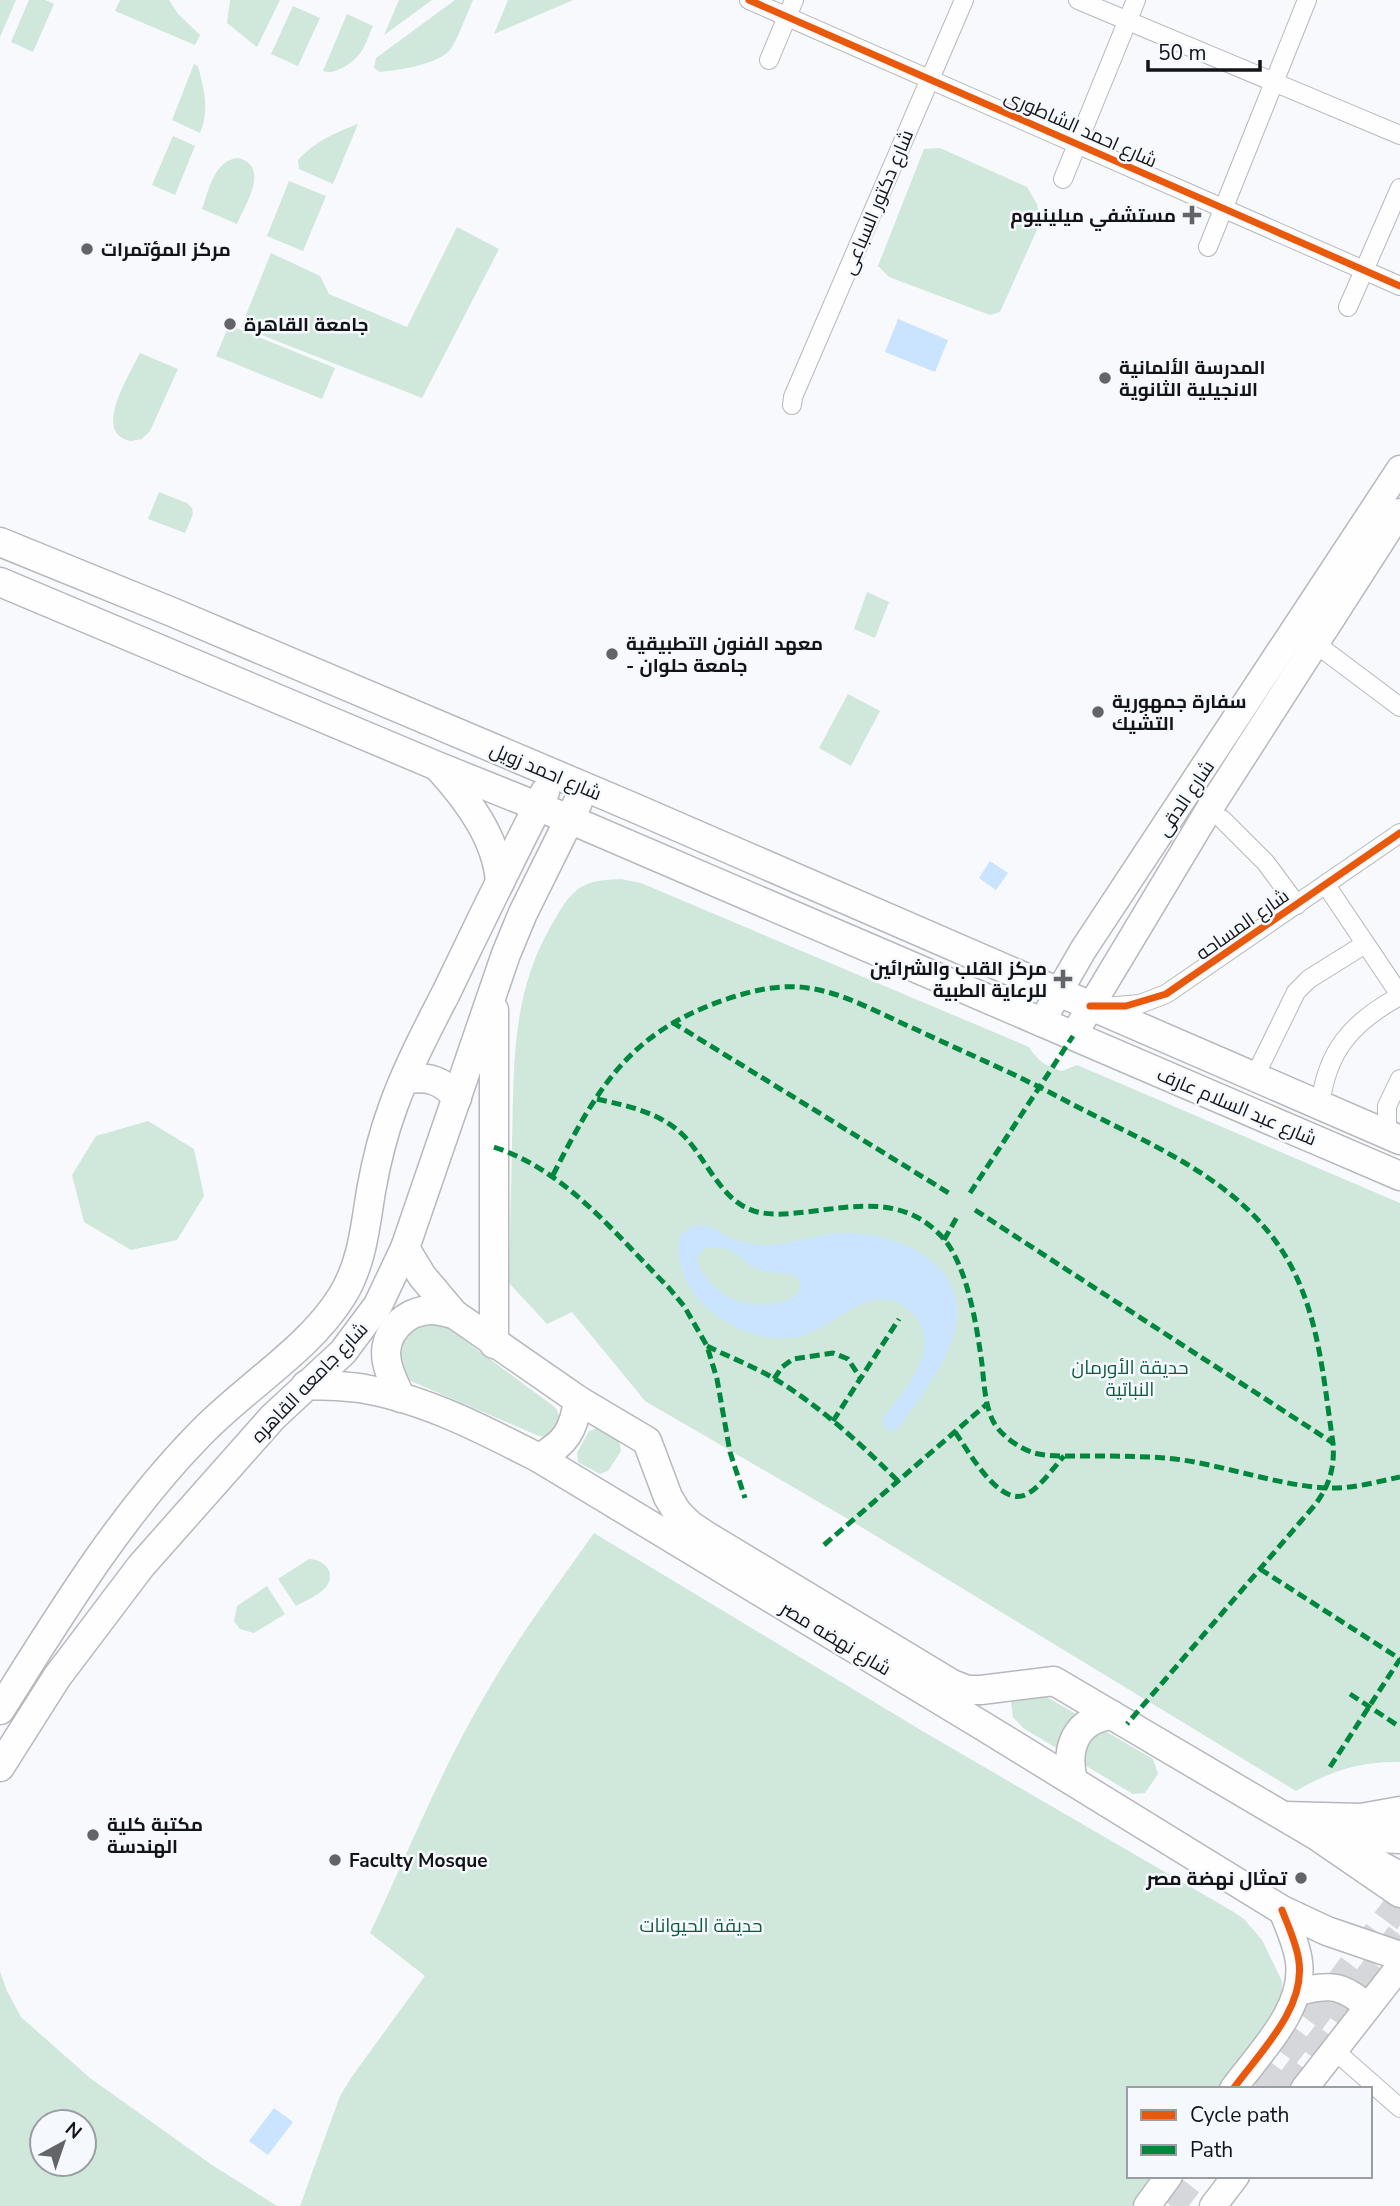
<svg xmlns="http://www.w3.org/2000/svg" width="1400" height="2206" viewBox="0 0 1400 2206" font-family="'Nunito Sans',Cairo,sans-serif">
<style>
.green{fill:#d0e7dc;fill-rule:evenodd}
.water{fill:#cae3fe;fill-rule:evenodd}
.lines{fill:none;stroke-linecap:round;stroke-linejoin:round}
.primary-tunnel{stroke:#d5d7da;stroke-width:28;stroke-dasharray:28 14;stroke-linecap:butt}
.street-casing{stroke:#b6b8bb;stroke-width:20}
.secondary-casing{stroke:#b6b8bb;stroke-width:29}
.primary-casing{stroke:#b6b8bb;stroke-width:31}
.street{stroke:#fefeff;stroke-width:18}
.secondary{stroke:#fefeff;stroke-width:26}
.primary{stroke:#fefeff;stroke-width:28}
.quiet{stroke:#00873e;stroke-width:5;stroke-dasharray:10 5;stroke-linecap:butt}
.cycleway-casing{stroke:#f5f9fe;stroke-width:11}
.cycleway{stroke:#e8590c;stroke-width:7}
.poi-dot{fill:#626467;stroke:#f5f9fe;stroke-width:2.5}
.labels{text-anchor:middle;stroke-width:5;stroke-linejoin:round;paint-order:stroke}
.street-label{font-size:19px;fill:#121417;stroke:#f5f9fe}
.poi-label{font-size:19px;font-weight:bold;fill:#121417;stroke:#f5f9fe;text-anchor:start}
.park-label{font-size:19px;fill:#0f5939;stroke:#f5f9fe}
</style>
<rect width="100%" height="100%" fill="#f7f9fc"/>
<g class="green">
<polygon points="0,0 16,0 0,37"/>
<polygon points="29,0 45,0 54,4 33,52 11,42"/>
<polygon points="120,0 169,0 178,14 200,35 195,45 115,11"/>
<polygon points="230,0 280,0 257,47 227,23"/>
<polygon points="399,0 432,0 384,35"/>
<path d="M455,0H473C468,11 456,44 449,51C435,65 399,70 380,72L374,68L376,58Z"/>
<polygon points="508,0 573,0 494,34"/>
<polygon points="293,6 320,18 298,66 271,54"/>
<path d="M347,14L373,26C369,34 366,45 361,52C354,62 335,76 323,71Z"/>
<path d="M194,64L198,66C204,90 210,110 200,133L172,120Z"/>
<path d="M358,124L333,184L299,169L298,160C314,142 336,132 358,124Z"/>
<polygon points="173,136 195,146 175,195 152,185"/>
<polygon points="940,148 1027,187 1037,204 1040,223 1000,312 990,315 889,277 878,266 924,149"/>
<path d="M238,158C271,166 245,205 237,224L202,209C209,190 214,160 238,158Z"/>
<polygon points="289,181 326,196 303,251 267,236"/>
<polygon points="457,227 499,249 422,398 241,327 271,253 320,276 329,294 407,327"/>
<polygon points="229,325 335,368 322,399 216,356"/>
<path d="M140,353L178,369L150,431L142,439L131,441C91,434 130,374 140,353Z"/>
<polygon points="159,492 187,503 192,508 193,514 185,533 148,519"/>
<polygon points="867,592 889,602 875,638 854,629"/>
<polygon points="848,694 880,711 851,766 819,748"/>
<path d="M621,879L641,883L1029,1047C1038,1061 1046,1067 1062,1071L1077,1065L1400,1203V1762C1361,1761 1330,1771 1296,1791L853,1522L645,1401L572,1312L547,1324L509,1283C510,1236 511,1190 512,1144C514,1066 511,995 551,926C558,914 565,900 576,891C588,880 605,880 621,879Z"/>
<polygon points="148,1121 194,1149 204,1196 177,1240 131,1250 84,1222 72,1175 96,1136"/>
<polygon points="425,1321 445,1326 556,1408 561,1420 548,1437 539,1436 406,1379 401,1373 398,1340"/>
<polygon points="597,1428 619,1441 621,1451 608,1471 600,1474 578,1462 577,1453 589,1431"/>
<path d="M594,1533L924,1732L1232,1911L1244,1919L1262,1940L1282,1981V1999L1280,2009L1222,2089H1129V2176H1156L1133,2206H300L340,2096L351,2078L425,1976L370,1933C407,1855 440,1772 484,1697C516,1640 556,1587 594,1533Z"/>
<path d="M309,1559C324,1559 337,1573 326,1587C319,1595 305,1601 296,1606L278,1579Z"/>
<polygon points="267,1586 285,1614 254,1633 240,1629 234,1621 237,1606"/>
<polygon points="1033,1689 1153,1759 1158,1774 1145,1793 1133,1794 1023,1728 1013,1717 1011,1703 1019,1691"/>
<path d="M0,1971L7,1991L21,2017L90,2078L212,2165L277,2206H0ZM42,2122H84V2164H42Z"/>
</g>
<g class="water">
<polygon points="898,319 948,340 935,372 885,352"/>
<polygon points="990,861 1008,873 996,890 979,878"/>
<path d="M702,1225C712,1226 718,1231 726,1236C737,1242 749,1244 762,1245C790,1247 817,1232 846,1233C897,1233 968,1263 956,1326C950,1359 918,1401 898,1428L890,1431C884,1428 882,1424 884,1417C905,1390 944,1347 913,1314C877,1276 836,1325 802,1336C789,1340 773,1339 760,1336C738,1330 716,1318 700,1301C683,1282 660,1228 702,1225ZM707,1247C743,1246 738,1264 763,1271C776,1275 792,1270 800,1281C804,1307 758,1307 741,1302C727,1298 714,1288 705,1276C700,1270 697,1264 697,1256Z"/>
<polygon points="274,2108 293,2122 268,2155 249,2141"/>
</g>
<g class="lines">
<g class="primary-tunnel">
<polyline points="1260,2089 1400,1902"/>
<polyline points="1285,2089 1400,1935"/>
<polyline points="1171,2206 1194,2176"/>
</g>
<defs>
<g id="street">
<polyline points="749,0 1400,286"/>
<polyline points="1078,0 1400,135"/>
<polyline points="769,60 794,0"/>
<polyline points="1063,179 1136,0"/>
<polyline points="1208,247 1307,0"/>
<polyline points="1348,307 1400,188"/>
<polyline points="792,405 793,397 964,0"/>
<polyline points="1316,644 1400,707"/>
<polyline points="1222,819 1266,863 1297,905"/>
<polyline points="1326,885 1400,995"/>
<polyline points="1104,1007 1140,1004 1166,994 1400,833"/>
<polyline points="1254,1078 1296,992 1309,979 1365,944"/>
<path d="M1320,1107C1326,1051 1352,1022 1400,996"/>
<polyline points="1387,1135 1387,1106 1400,1079"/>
<polyline points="1334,2050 1400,2108"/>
</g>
<g id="secondary">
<polyline points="1041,1023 1083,950 1400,469"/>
<polyline points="1073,1036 1210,808 1400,512"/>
<polyline points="1359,1853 1400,1875"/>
<path d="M1298,1992C1330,1984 1342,1984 1368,2007"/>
<path d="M1233,2089C1260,2052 1305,2009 1299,1962C1297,1944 1288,1926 1282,1910"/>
<polyline points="1304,2089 1400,1966"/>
<polyline points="1147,2206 1169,2176"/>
<polyline points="1213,2206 1236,2176"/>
</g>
<g id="primary">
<polyline points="0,542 172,612 630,806 1400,1140"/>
<polyline points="0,582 437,766 569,819 1400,1176"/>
<path d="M439,768C468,800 497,839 500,882"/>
<path d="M404,1080C426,1075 443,1080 457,1098"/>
<polyline points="405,1248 422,1276 454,1314 578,1400 647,1441 668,1497 677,1512 690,1525 705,1535 952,1684 967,1690 981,1690 1054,1681 1317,1836 1400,1893"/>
<polyline points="494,1344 494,1010"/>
<path d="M306,1385C327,1386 349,1385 370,1390C429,1401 486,1431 539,1458L983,1726L1282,1910L1327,1931L1400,1956"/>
<path d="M401,1398C396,1387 389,1374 387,1362C381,1334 405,1310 432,1310C439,1310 447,1313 454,1314"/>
<path d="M539,1458C566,1443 574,1430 578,1400"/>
<path d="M0,1710C60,1615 119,1517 198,1436C242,1389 309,1350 342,1296C362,1264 365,1228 371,1191C376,1163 383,1134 393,1107C407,1068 427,1030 446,993C478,926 511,859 545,792"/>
<polyline points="0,1767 57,1677 141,1566 273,1417 343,1352 378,1305 405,1248 506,954 523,913 578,802"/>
<path d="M1073,1781C1065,1748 1075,1720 1112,1715"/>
<polyline points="1284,1816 1361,1818 1400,1811"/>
<polyline points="1330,1836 1400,1839"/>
</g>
</defs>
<use href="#street" class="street-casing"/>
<use href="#secondary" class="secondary-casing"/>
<use href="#primary" class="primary-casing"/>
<use href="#street" class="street"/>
<use href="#secondary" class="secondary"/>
<use href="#primary" class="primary"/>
<g class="quiet">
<polyline points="672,1022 952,1195"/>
<path d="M597,1099C628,1106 659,1112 683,1135C707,1159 720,1200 754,1211C771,1216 788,1214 806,1212C858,1206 905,1195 944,1239C968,1268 977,1328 982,1364C984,1383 985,1405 993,1421C1001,1436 1019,1448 1034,1453C1049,1457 1066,1456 1082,1456C1110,1456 1138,1456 1166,1458C1220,1463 1273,1485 1327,1488C1352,1489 1376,1482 1400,1477"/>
<path d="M494,1147C567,1171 616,1235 669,1288L684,1306L707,1346L717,1379L730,1452L745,1498"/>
<path d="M553,1175C598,1087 629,1032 727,999C754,990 780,984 808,988C845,993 880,1014 915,1029C966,1053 1018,1075 1068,1102C1144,1142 1232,1175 1281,1249C1319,1307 1323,1377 1333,1443C1335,1468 1329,1487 1314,1506L1127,1724"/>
<polyline points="970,1193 1073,1036"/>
<polyline points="975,1210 1333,1443"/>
<polyline points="944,1240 957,1217"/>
<path d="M707,1346C729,1357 753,1366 775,1379C821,1407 861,1444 899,1482"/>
<polyline points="774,1379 782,1367 793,1359 833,1353 848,1359 861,1379"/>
<polyline points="833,1421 899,1319"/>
<path d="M955,1432C968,1450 998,1506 1025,1495C1038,1490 1055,1466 1064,1456"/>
<polyline points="824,1545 987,1404"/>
<polyline points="1260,1569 1400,1659"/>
<polyline points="1350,1694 1400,1727"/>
<polyline points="1330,1767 1400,1659"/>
</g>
<defs>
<g id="cycleway">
<polyline points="749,0 1400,286"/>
<polyline points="1090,1006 1126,1006 1166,994 1400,833"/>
<path d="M1233,2089C1260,2052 1305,2009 1299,1962C1297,1944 1288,1926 1282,1910"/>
</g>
</defs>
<use href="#cycleway" class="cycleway-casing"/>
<use href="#cycleway" class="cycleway"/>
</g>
<g class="poi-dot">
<path d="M1188.5 204.5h7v7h7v7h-7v7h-7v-7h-7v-7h7z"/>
<circle cx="87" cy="249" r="7"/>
<circle cx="230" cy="324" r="7"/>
<circle cx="1105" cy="378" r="7"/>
<circle cx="612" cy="654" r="7"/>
<circle cx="1098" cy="712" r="7"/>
<path d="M1059.5 968.5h7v7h7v7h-7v7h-7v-7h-7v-7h7z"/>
<circle cx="93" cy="1835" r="7"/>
<circle cx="335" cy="1860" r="7"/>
<circle cx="1301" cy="1878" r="7"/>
</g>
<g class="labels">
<g class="street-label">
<text transform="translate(1081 128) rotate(24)" y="7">شارع احمد الشاطورى</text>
<text transform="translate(877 202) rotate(-67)" y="7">شارع دكتور السباعى</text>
<text transform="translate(546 771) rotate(23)" y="7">شارع احمد زويل</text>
<text transform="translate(1185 798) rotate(-56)" y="7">شارع الدقى</text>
<text transform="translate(1242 924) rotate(-35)" y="7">شارع المساحه</text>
<text transform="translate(1237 1106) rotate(23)" y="7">شارع عبد السلام عارف</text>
<text transform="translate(309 1382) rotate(-46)" y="7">شارع جامعه القاهره</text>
<text transform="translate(836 1638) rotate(31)" y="7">شارع نهضه مصر</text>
</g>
<g class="poi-label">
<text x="1176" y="222" text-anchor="end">مستشفي ميلينيوم</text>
<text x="101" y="256">مركز المؤتمرات</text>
<text x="244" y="331">جامعة القاهرة</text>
<text x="1119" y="374">المدرسة الألمانية<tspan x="1119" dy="22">الانجيلية الثانوية</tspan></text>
<text x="626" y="650">معهد الفنون التطبيقية<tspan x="626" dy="22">- جامعة حلوان</tspan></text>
<text x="1112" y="708">سفارة جمهورية<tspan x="1112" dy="22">التشيك</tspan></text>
<text x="1047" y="975" text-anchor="end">مركز القلب والشرائين<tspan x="1047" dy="22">للرعاية الطبية</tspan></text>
<text x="107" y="1831">مكتبة كلية<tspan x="107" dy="22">الهندسة</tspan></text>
<text x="349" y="1867">Faculty Mosque</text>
<text x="1287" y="1885" text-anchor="end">تمثال نهضة مصر</text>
</g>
<g class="park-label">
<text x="1130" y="1374">حديقة الأورمان<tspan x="1130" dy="22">النباتية</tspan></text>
<text x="701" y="1932">حديقة الحيوانات</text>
</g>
</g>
<rect x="1127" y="2087" width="245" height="91" fill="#f5f9fe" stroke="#9a9da2" stroke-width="2"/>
<rect x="1141" y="2110" width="35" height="10" fill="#e8590c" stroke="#9a9da2" stroke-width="2"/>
<text x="1190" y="2122" font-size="21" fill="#121417">Cycle path</text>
<rect x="1141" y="2145" width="35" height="10" fill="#00873e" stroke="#9a9da2" stroke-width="2"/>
<text x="1190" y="2157" font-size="21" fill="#121417">Path</text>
<g transform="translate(63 2143) rotate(40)"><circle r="33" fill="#f5f9fe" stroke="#9a9da2" stroke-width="2"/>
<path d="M0-5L12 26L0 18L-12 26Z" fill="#626467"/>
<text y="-10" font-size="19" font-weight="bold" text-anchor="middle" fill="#121417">N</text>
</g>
<path d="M1148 60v10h112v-10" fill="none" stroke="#121417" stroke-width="3.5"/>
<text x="1158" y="60" font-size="21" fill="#121417" stroke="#f5f9fe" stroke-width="5" paint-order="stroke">50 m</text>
</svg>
